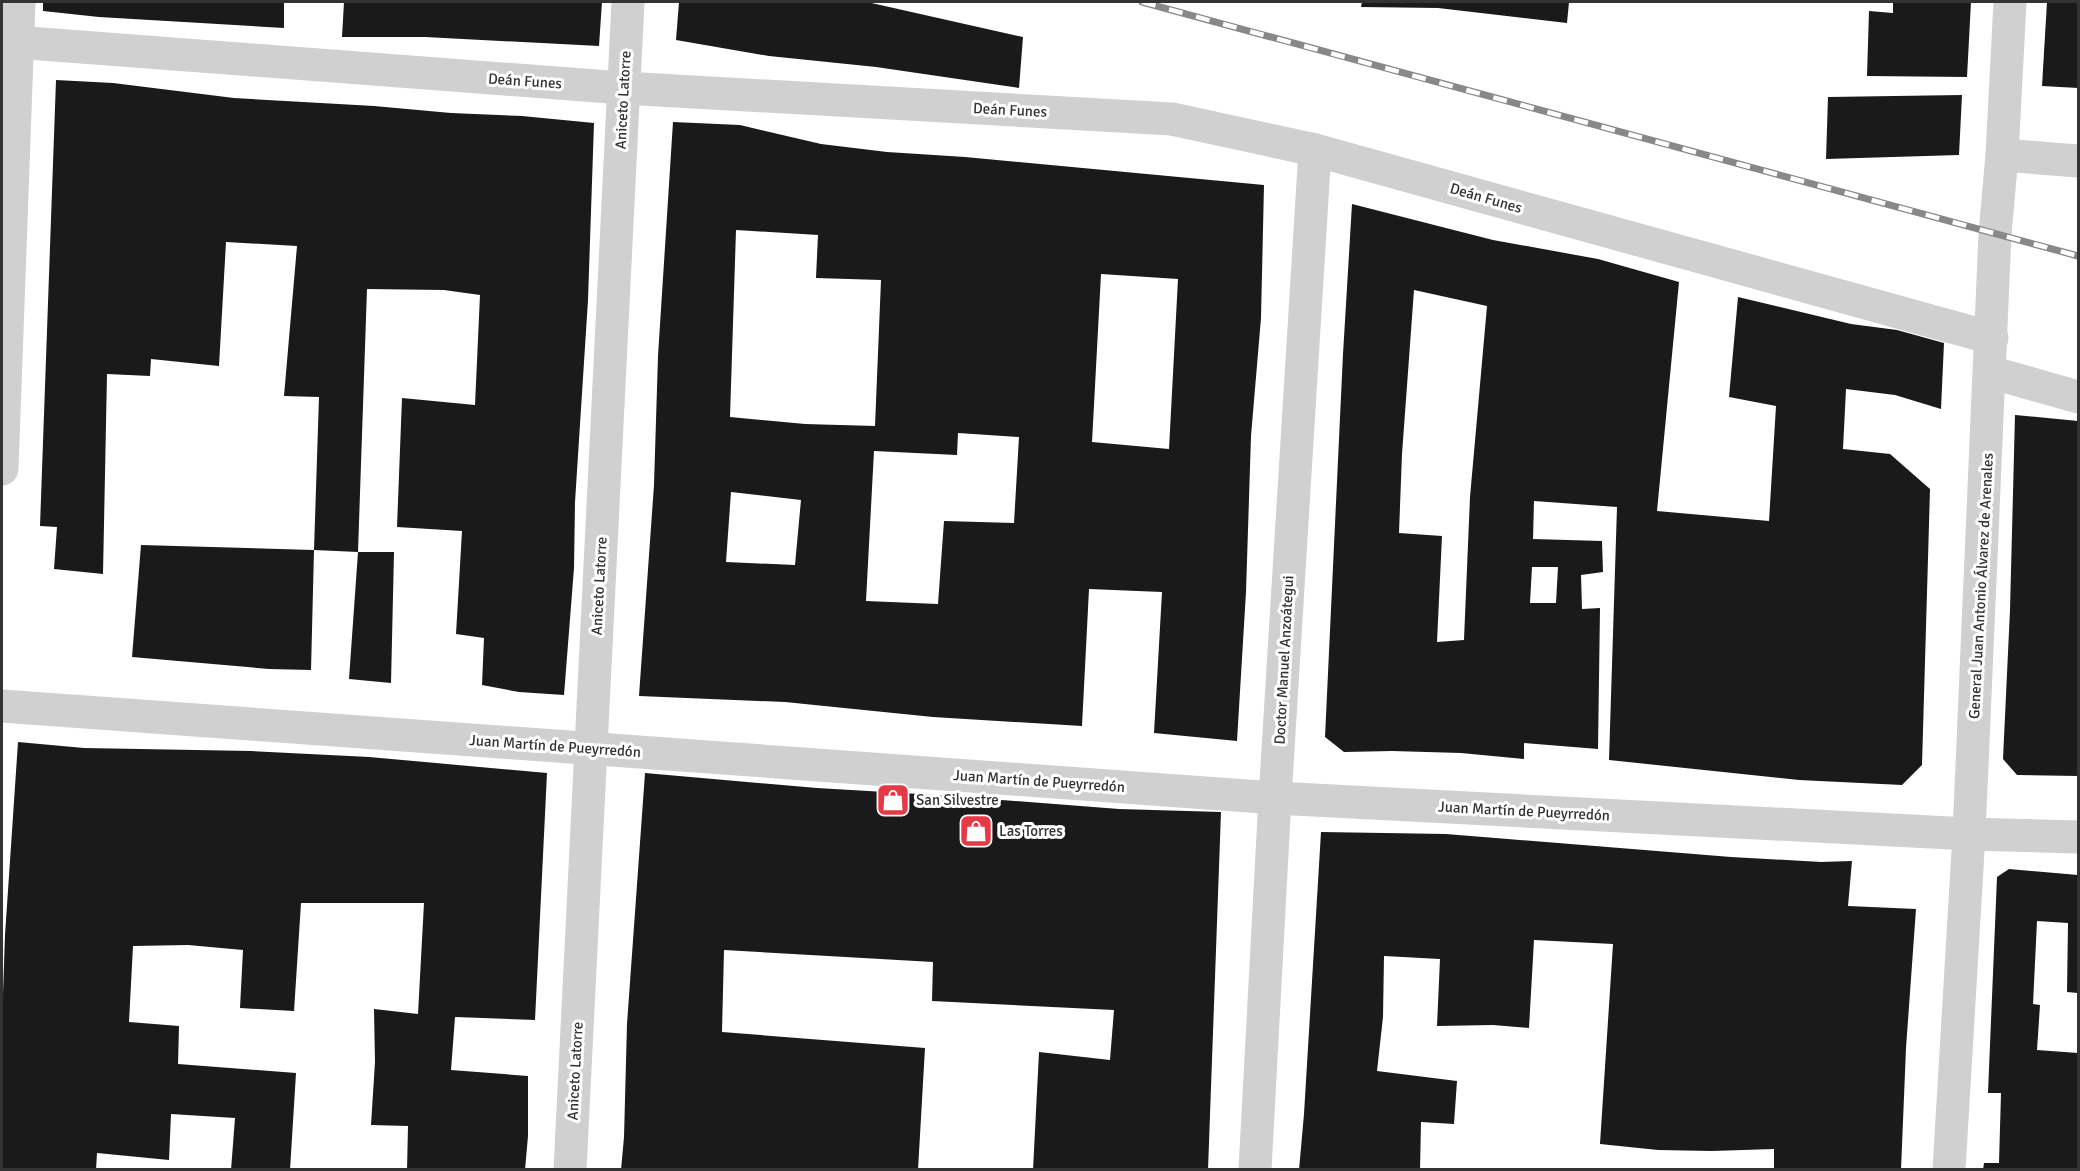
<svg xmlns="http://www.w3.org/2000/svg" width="2080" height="1171" viewBox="0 0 2080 1171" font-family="Signika,sans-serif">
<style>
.building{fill:#1a1a1a;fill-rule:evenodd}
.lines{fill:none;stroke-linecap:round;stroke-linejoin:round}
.minor{stroke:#d0d0d0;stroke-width:33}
.rail-casing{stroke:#888;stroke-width:7}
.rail{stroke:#fff;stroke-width:4.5;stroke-dasharray:14;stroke-linecap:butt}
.labels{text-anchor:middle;stroke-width:6;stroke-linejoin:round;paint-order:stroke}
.street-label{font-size:15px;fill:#333;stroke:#fff}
.poi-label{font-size:15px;fill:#333;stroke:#fff;text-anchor:start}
</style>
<rect width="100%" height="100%" fill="#fff"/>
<g class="building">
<polygon points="43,2 284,2 284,28 99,17 43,11"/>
<polygon points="344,2 602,2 599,46 425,37 342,37"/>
<polygon points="679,2 867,2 1023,37 1019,88 876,67 769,56 676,40"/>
<polygon points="1362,2 1569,2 1567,23 1438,8 1361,7"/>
<polygon points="1893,2 1971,2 1967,77 1867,76 1869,11 1893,13"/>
<polygon points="2047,2 2078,2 2078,88 2042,86"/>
<polygon points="56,80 113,83 234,98 374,106 451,113 522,116 594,123 588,300 575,502 574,568 564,695 519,692 482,685 484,638 456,634 462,531 397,527 402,398 475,405 480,295 444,290 367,289 358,552 314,550 319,397 284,396 297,246 226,242 219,366 151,359 150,376 107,374 103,574 54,569 57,527 40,526"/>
<polygon points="1962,95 1959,155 1826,159 1828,97"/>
<path d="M673,122L740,125L821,144L887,152L965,157L1264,185L1261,318L1251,436L1246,592L1237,741L1154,733L1162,592L1089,589L1082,726L933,717L785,702L639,696L654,485L658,356ZM736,230L818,235L816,278L881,280L875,426L805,424L730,417ZM1101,274L1178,279L1169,449L1092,442ZM958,433L1019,437L1014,523L944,521L938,604L866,601L874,451L957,455ZM731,492L801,500L795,565L726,562Z"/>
<path d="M1352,204L1493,240L1598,259L1679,282L1657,511L1769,521L1776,406L1729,397L1738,297L1851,324L1897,330L1944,343L1941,409L1895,395L1846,389L1843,449L1890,454L1930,489L1922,765L1902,785L1799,780L1609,760L1617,507L1534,501L1533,539L1602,541L1603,572L1581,575L1582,609L1600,608L1598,749L1524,743V759L1461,753L1392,751L1344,752L1325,737L1343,354ZM1414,290L1487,306L1470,497L1464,640L1437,642L1442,536L1399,533L1402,454ZM1532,567H1558L1556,603H1530Z"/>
<polygon points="2015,415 2078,421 2078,776 2017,775 2003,759 2010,610"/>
<polygon points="141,545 314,550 311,670 269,669 132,657"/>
<polygon points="358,552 394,552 391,683 349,679"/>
<polygon points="18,742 84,748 251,751 369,757 547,773 535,1020 455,1017 451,1070 528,1076 528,1136 525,1170 407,1170 408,1126 371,1125 375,1062 374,1009 418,1014 424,903 301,903 294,1011 240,1008 243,950 188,945 133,946 129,1022 179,1026 178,1064 296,1073 290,1170 231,1170 235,1118 171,1114 169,1160 97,1153 96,1170 2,1170 2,1024 5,935"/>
<polygon points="645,773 817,788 936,795 1119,809 1221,812 1208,1170 1033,1170 1039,1052 1110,1060 1114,1010 932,1001 933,962 724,950 722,1032 925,1048 918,1170 621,1170 624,1137 627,1024"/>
<polygon points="1321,832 1446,834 1731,857 1821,862 1852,861 1848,906 1916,909 1906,1048 1901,1170 1774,1170 1774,1149 1712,1151 1658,1150 1600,1144 1613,944 1534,940 1529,1028 1493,1025 1437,1026 1440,959 1384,956 1383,1017 1377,1071 1457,1081 1454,1124 1421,1122 1420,1170 1299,1170 1304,1114"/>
<polygon points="2009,869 2078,875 2078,993 2067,992 2068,923 2037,921 2033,1004 2040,1005 2037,1050 2078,1053 2078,1170 1983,1170 1984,1163 1999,1163 2001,1093 1988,1093 1997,877"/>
</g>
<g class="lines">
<g class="minor">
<polyline points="2,41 623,88 1172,119 1315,150 1992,338"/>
<polyline points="2002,155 2078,161"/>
<polyline points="1990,372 2078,397"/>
<polyline points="2,469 19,2"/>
<polyline points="2,706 1275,798 1969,834 2078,837"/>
<polyline points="570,1170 628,2"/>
<polyline points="1255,1170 1275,798 1315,150"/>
<polyline points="1949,1170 1969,834 1995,234 2002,155 2010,2"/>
</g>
<defs>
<polyline id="rail" points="1142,2 2078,256"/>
</defs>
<use href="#rail" class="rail-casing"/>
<use href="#rail" class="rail"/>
</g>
<defs>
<symbol id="shop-square" viewBox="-11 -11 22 22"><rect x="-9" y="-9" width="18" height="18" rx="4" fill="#e63946" stroke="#fff"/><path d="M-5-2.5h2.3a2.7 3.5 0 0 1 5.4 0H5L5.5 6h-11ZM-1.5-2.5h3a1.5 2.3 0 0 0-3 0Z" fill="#fff"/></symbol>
</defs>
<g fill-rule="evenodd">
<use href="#shop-square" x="874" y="781" width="38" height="38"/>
<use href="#shop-square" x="957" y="812" width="38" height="38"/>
</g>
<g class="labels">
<g class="street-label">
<text transform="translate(525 81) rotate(4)" y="5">Deán Funes</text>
<text transform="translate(623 100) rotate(-87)" y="5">Aniceto Latorre</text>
<text transform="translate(1010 110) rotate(3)" y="5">Deán Funes</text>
<text transform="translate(1486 198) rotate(16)" y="5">Deán Funes</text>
<text transform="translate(599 586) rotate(-87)" y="5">Aniceto Latorre</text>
<text transform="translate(1981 586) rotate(-87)" y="5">General Juan Antonio Álvarez de Arenales</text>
<text transform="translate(1284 660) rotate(-87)" y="5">Doctor Manuel Anzoátegui</text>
<text transform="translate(555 746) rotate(4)" y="5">Juan Martín de Pueyrredón</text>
<text transform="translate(1039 781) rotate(4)" y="5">Juan Martín de Pueyrredón</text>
<text transform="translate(1524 811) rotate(3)" y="5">Juan Martín de Pueyrredón</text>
<text transform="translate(575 1071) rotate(-87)" y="5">Aniceto Latorre</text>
</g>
<g class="poi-label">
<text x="916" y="805">San Silvestre</text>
<text x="999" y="836">Las Torres</text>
</g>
</g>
<rect width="2080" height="1171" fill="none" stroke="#333333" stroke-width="6"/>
</svg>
